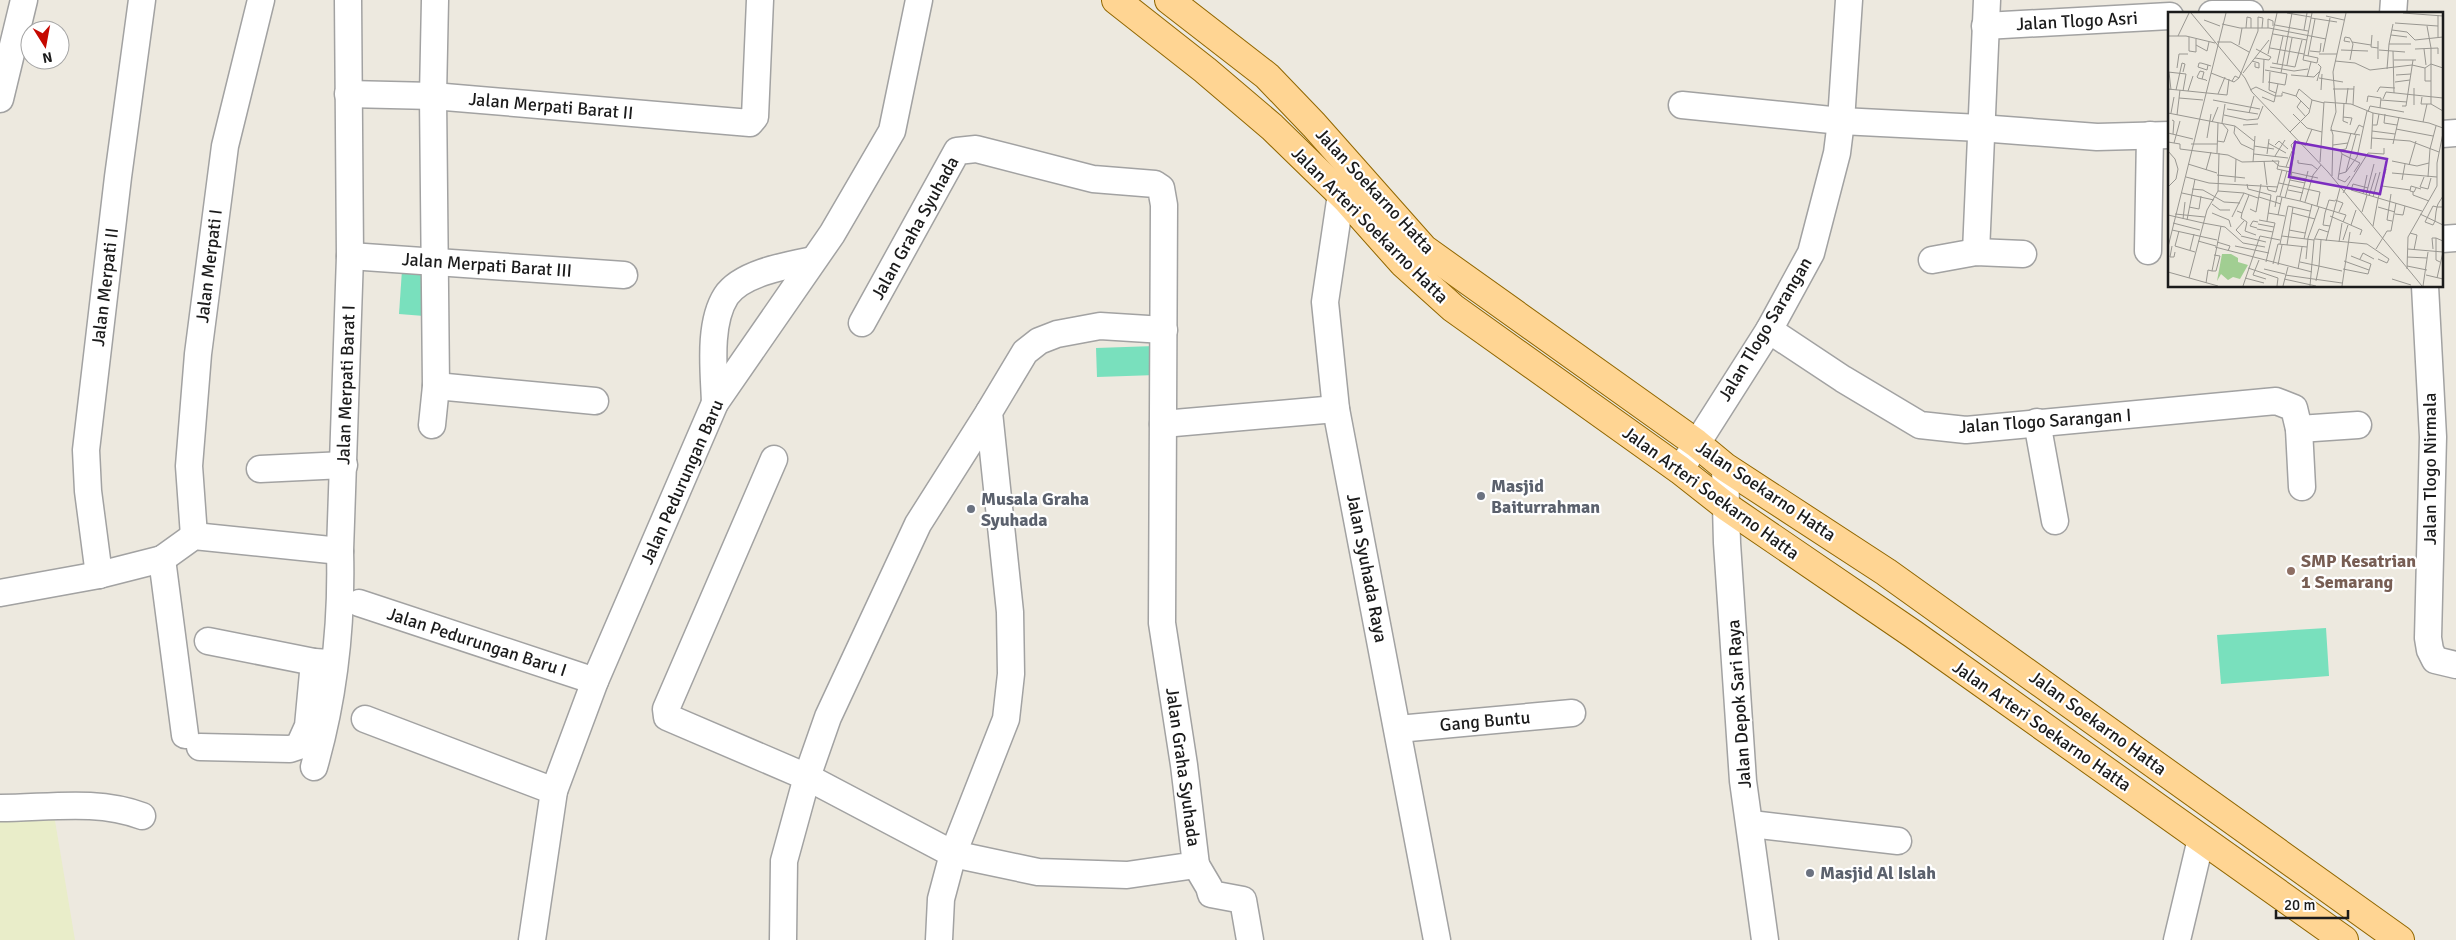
<svg xmlns="http://www.w3.org/2000/svg" width="2456" height="940" viewBox="0 0 2456 940" font-family="Signika,sans-serif">
<style>
.farmland{fill:#e9edc9}
.pitch{fill:#79e0bd}
.lines{fill:none;stroke-linecap:round;stroke-linejoin:round}
.minor-casing{stroke:#a2a2a2;stroke-width:29}
.major-casing{stroke:#916700;stroke-width:30}
.minor{stroke:#fff;stroke-width:26}
.major{stroke:#ffd593;stroke-width:28}
.worship-dot{fill:#6b7280;stroke:#fff;stroke-width:2}
.education-dot{fill:#8d6e63;stroke:#fff;stroke-width:2}
.labels{text-anchor:middle;stroke-width:4.5;stroke-linejoin:round;paint-order:stroke}
.street-label{font-size:18px;fill:#1b1b1b;stroke:#fff}
.worship-label{font-size:18px;font-weight:bold;fill:#5b616d;stroke:#fff;text-anchor:start}
.education-label{font-size:18px;font-weight:bold;fill:#785e54;stroke:#fff;text-anchor:start}
.inset-road{fill:none;stroke:#999791;stroke-width:1}
.view{fill:#7b2cbf;fill-opacity:0.15;stroke:#7b2cbf;stroke-width:2.5}
.inset-edge{fill:none;stroke:#1b1b1b;stroke-width:2.5}
</style>
<rect width="100%" height="100%" fill="#ede9df"/>
<polygon class="farmland" points="51,797 75,940 0,940 0,807"/>
<g class="pitch">
<polygon points="402,270 427,271 424,316 399,314"/>
<polygon points="1155,346 1156,375 1097,377 1096,348"/>
<polygon points="2326,628 2329,676 2221,684 2217,635"/>
</g>
<g class="lines">
<defs>
<g id="minor">
<polyline points="2212,14 2250,14"/>
<polyline points="2393,14 2394,0"/>
<polyline points="1985,26 2170,16"/>
<polyline points="348,94 433,96 750,123 755,117 760,0"/>
<polyline points="0,99 24,0"/>
<polyline points="1682,105 1841,121 1980,128 2097,137 2170,135"/>
<polyline points="2442,134 2456,133"/>
<polyline points="1341,194 1325,302 1336,409 1437,940"/>
<polyline points="2442,239 2456,238"/>
<polyline points="2148,251 2150,135"/>
<polyline points="1976,252 1987,0"/>
<polyline points="350,256 624,275"/>
<polyline points="1932,260 1976,252 2023,254"/>
<polyline points="2425,286 2433,437 2428,638 2430,650 2435,660 2456,665"/>
<polyline points="1769,330 1843,379 1920,425 1966,430 2276,401 2294,408 2299,429 2302,487"/>
<polyline points="436,386 595,401"/>
<path d="M715,403C714,372 708,324 726,296C741,273 788,265 813,260"/>
<polyline points="2037,422 2055,521"/>
<polyline points="1163,424 1336,409"/>
<polyline points="432,425 436,386 433,96 435,0"/>
<polyline points="2299,429 2358,425"/>
<polyline points="774,459 666,709 667,717 807,777 953,854 1038,872 1127,875 1196,865 1184,765 1162,623 1164,205 1161,188 1155,184 1093,179 976,149 957,151 862,323"/>
<polyline points="1725,467 1727,543 1743,781 1765,940"/>
<polyline points="260,469 344,465"/>
<polyline points="1680,470 1769,330 1811,253 1837,153 1841,121 1849,0"/>
<polyline points="194,536 189,466 198,354 225,146 261,0"/>
<polyline points="162,559 185,735"/>
<polyline points="99,575 88,491 86,450 118,177 142,0"/>
<polyline points="0,593 99,575 162,559 194,536 340,551"/>
<polyline points="359,603 595,681"/>
<polyline points="208,641 314,662 330,663"/>
<polyline points="365,719 554,791"/>
<polyline points="1398,729 1572,713"/>
<polyline points="200,747 290,749 299,746 308,726 314,662"/>
<path d="M314,767C334,697 342,623 340,551L350,256L348,0"/>
<path d="M0,808C48,808 96,799 142,816"/>
<polyline points="1751,824 1898,841"/>
<polyline points="1196,865 1209,887 1211,894 1243,900 1250,940"/>
<polyline points="532,940 554,791 595,681 715,403 832,234 892,131 919,0"/>
<polyline points="783,940 784,861 807,777 828,717 918,524 989,412"/>
<polyline points="939,940 941,899 953,854 1006,719 1011,674 1010,612 989,412 1025,352 1039,341 1057,334 1100,326 1164,330"/>
<polyline points="2177,940 2201,839"/>
</g>
<g id="major">
<polyline points="1116,0 1205,70 1272,127 1346,199 1403,263 1453,308 1680,470 1727,507 1913,634 2344,940"/>
<polyline points="1169,0 1267,76 1314,125 1424,249 1696,443 1725,467 1886,572 2400,940"/>
</g>
</defs>
<use href="#minor" class="minor-casing"/>
<use href="#major" class="major-casing"/>
<use href="#minor" class="minor"/>
<use href="#major" class="major"/>
</g>
<g class="worship-dot">
<circle cx="1481" cy="496" r="5"/>
<circle cx="971" cy="509" r="5"/>
<circle cx="1810" cy="873" r="5"/>
</g>
<circle class="education-dot" cx="2291" cy="571" r="5"/>
<g class="labels">
<g class="street-label">
<text transform="translate(2077 21) rotate(-3)" y="6">Jalan Tlogo Asri</text>
<text transform="translate(551 106) rotate(5)" y="6">Jalan Merpati Barat II</text>
<text transform="translate(1375 191) rotate(47)" y="6">Jalan Soekarno Hatta</text>
<text transform="translate(1370 225) rotate(45)" y="6">Jalan Arteri Soekarno Hatta</text>
<text transform="translate(915 228) rotate(-61)" y="6">Jalan Graha Syuhada</text>
<text transform="translate(487 265) rotate(4)" y="6">Jalan Merpati Barat III</text>
<text transform="translate(209 266) rotate(-83)" y="6">Jalan Merpati I</text>
<text transform="translate(105 287) rotate(-83)" y="6">Jalan Merpati II</text>
<text transform="translate(1765 329) rotate(-59)" y="6">Jalan Tlogo Sarangan</text>
<text transform="translate(346 385) rotate(-88)" y="6">Jalan Merpati Barat I</text>
<text transform="translate(2045 421) rotate(-4)" y="6">Jalan Tlogo Sarangan I</text>
<text transform="translate(2430 469) rotate(-90)" y="6">Jalan Tlogo Nirmala</text>
<text transform="translate(682 482) rotate(-66)" y="6">Jalan Pedurungan Baru</text>
<text transform="translate(1766 491) rotate(34)" y="6">Jalan Soekarno Hatta</text>
<text transform="translate(1711 493) rotate(36)" y="6">Jalan Arteri Soekarno Hatta</text>
<text transform="translate(1367 568) rotate(79)" y="6">Jalan Syuhada Raya</text>
<text transform="translate(477 642) rotate(18)" y="6">Jalan Pedurungan Baru I</text>
<text transform="translate(1739 704) rotate(-94)" y="6">Jalan Depok Sari Raya</text>
<text transform="translate(1485 721) rotate(-5)" y="6">Gang Buntu</text>
<text transform="translate(2098 723) rotate(36)" y="6">Jalan Soekarno Hatta</text>
<text transform="translate(2042 726) rotate(35)" y="6">Jalan Arteri Soekarno Hatta</text>
<text transform="translate(1183 767) rotate(82)" y="6">Jalan Graha Syuhada</text>
</g>
<g class="worship-label">
<text x="1491" y="492">Masjid<tspan x="1491" dy="21">Baiturrahman</tspan></text>
<text x="981" y="505">Musala Graha<tspan x="981" dy="21">Syuhada</tspan></text>
<text x="1820" y="879">Masjid Al Islah</text>
</g>
<g class="education-label">
<text x="2301" y="567">SMP Kesatrian<tspan x="2301" dy="21">1 Semarang</tspan></text>
</g>
</g>
<g transform="translate(2168 12)">
<rect width="275" height="275" fill="#ede9df"/>
<path d="M54,242H63L70,246V250L80,253L72,267L65,265L60,268L53,262L49,269Z" fill="#a1ce92"/>
<path class="inset-road" d="M23,1L77,66L84,80L160,160L254,274M119,1L143,5M235,1L275,4M158,4L176,8M143,6L169,10M36,8L52,14M227,11L270,14M54,12L72,16H101L158,27M107,13L140,19M259,14L263,36V92M78,16L79,5L83,6V16M100,16V7L105,9V14M136,18L139,1M224,18L239,20L247,28L275,25M105,22L139,28M204,23L203,35L210,36M223,23L239,25M0,24H18L47,31M10,24L21,1M21,25V39L28,40V27M270,25V3M49,30H63L81,40M182,30L176,29L177,25L182,26L185,32L182,48M184,30L203,33M221,32L225,12M28,33L39,39L41,30M71,33L74,16M102,36L136,42M247,37L270,36V42M256,37L258,53M173,38L200,39M211,38L237,40M142,39L152,40L153,31M225,39L226,81M155,40L162,6M100,42L109,1M151,42H169M136,43L150,46L149,51L135,48L144,1M140,44L147,7M87,46L101,48L103,45L88,37M210,47V29M226,48H248M84,49L91,51V56L87,55V51M167,49L187,51L202,58L244,53L257,56L263,52L275,56M104,51L127,55L134,28M109,52L115,24M40,53L39,58L30,55L31,51H33L40,53L43,54M119,53L124,26M102,55L126,59L140,57M9,56L11,42H20M257,56V69H263M219,57L221,32H243M97,58L119,62L117,73L100,70M0,60L18,62L15,79M1,60L3,78M102,60L101,78L108,81M43,61L66,70L71,66L67,64L64,69M75,61L101,28M113,61L124,1M123,63L146,65L152,59M228,63L243,62M139,65L143,50M71,66L90,19V5L95,6L94,16M151,66L175,70M34,67L36,60L32,59L29,65L30,66L38,68L39,69M149,69L153,55L150,52M227,70L242,68M95,71L96,47M0,77L59,83L61,67M165,77H186M8,78L14,51L17,52L15,60M82,78L88,75L107,84H114V81M153,78L154,62M20,79L25,64M114,80L128,84L141,97M209,80L212,75L227,76M50,82L57,65M128,84L131,77L144,88L156,91M94,85L106,90L110,72M254,85L253,92H263L275,99M11,86L35,88M215,87L218,80L275,86M45,88L92,97M213,88L239,90M133,89L129,95L138,105M199,90L200,84L213,86L212,96M176,91L175,109L180,111M178,92L180,76M185,93L186,74M246,93V76M234,94H238L245,48M59,97L90,102M200,100L202,94L236,100M0,101L67,114L86,129M3,101L6,85M81,101L86,84M125,102L139,116L154,120M217,102L216,111L229,113M9,103L12,78M56,103L79,108L90,107L95,94M175,105L184,106L182,113M4,108L6,109L5,122M44,110L50,95M255,110L259,92M54,111L57,92M75,113L90,112M205,113H209L211,102M67,114L66,121L73,132L86,138M228,117L265,124M162,118L192,123M204,119L227,122M122,120L141,101L144,88M0,121L25,127M186,123L191,113L195,115M39,126L43,102M204,126L242,129L271,140M49,129L56,130L60,118L54,111M0,130L12,132V137L60,143L74,150L111,149L109,157L150,166M6,131L12,109M100,131L118,141M23,132H49M225,132L231,105M107,133L111,129L120,137M165,133L180,131M86,134L106,137M137,134L144,117M203,137L205,101M0,139L7,147L10,157L8,167L0,175M49,141L50,111M86,142L120,146M99,142L101,127M174,142L172,138L178,137L183,121M107,144L117,128M104,148L111,154L124,156M130,148V151L144,153L149,157M96,149L99,173M224,149L249,154L261,151M85,150L87,124M152,150L156,90L183,92L205,101L261,111L275,116M20,152L49,161M241,153L248,129M118,155L124,139M38,158L43,140M123,160L126,141L123,133L128,128M178,160L189,145L199,99M224,161L269,165M171,162L178,160L188,123M49,163L77,166M123,164L138,167M164,164L165,123L163,116L168,100L165,60L178,1M182,164L177,170L170,167L174,142L192,151L186,160M18,165L41,171L110,175M256,165L252,175L260,177L263,166M260,165L262,137L268,114M122,168L137,171M234,168L237,152M67,170L68,147M111,171L152,180L149,194M79,172L80,177L103,183L99,209M99,174L100,178L108,180L114,158M214,174L242,178M200,176L185,172L183,178L254,199M248,176L246,180L242,179L243,174L253,177M24,177L35,178L56,190L72,191M120,178L135,181M50,179L76,181L90,186M245,180V183L261,189M14,181L46,188M175,181L200,141L216,142V136M195,182L199,163M223,182L219,208L224,209M198,183L206,152M112,184L119,159M201,184L208,161M275,184L270,192L269,195L268,200L267,209L265,213L257,210L265,194L269,195H275M91,185L113,192M205,185L212,160M117,186L124,160M210,187L218,157M167,188L175,191L171,200M132,189L140,159M137,190L145,163L153,153M44,192L52,198H62M21,195L31,197L33,184M107,195L109,184L132,189L178,203L175,210M210,195L227,200M82,197L88,200L93,172M69,199L74,201L81,183M194,200L199,183M44,201L61,208L63,215M74,201L73,206L79,210L77,219L88,223M100,201L117,204M124,201L147,207M7,202L37,205M227,202L235,203L237,194M252,202L275,213M0,203L35,211M110,203L114,185M162,204L194,218L192,223M64,205L76,181M15,207L17,190M19,208L27,167M91,208L107,211L98,250M5,211L32,218M35,211L57,215L75,231L97,235M90,212L106,215M183,213L188,198M162,214L155,213L157,201L161,188L167,189M205,214L210,187M89,216L82,214L85,209L90,210M89,217L105,220M4,218L49,228M121,218L137,221M11,219L7,234L27,240M242,221L249,223L246,238M73,223L68,218L76,209M73,224L98,230M92,224L112,228M114,224L146,228M136,227L144,192M147,227L199,232L221,247L219,251L210,247M175,228L180,213M30,229L48,234M158,229L172,176M49,230L62,234L60,239M171,230L174,211M112,232L120,194L142,199M119,233L125,195M4,234L2,245H6L7,240M67,234L101,241M0,235L58,1M47,235L144,260M208,237L219,219H223L228,191M240,237L275,240M265,237L264,226H268M22,238L26,222M239,245L259,246M138,247L140,226L151,195M192,247L195,241L206,247M91,248L85,263L98,267M176,249L201,258M132,250L174,259M272,250L268,248V226L275,229M105,252L110,232L139,235M110,253L114,233M151,254L153,228M239,254L259,258M80,256L110,266L109,274M96,257L117,262M130,257L134,235M175,257L200,262L203,252L183,244M239,257L240,225L269,174V151L275,121M44,259H48L52,244L46,243M0,260L50,274M117,263L174,271M258,263L275,267M21,266L39,198L50,179L51,141M77,266L96,271M269,266L275,240M116,267L148,274M224,267L243,273M148,269L151,254M38,271L40,258L44,259L53,214M75,274L92,224M115,274L120,255M142,274L146,228L151,217L160,220M174,274L182,220M255,274L260,240"/>
<path class="view" d="M127,130L219,147L212,182L121,165Z"/>
<rect width="275" height="275" class="inset-edge"/>
</g>
<g transform="translate(45 45) rotate(169)"><circle r="24" fill="#ffffff" stroke="#a4a4a4"/>
<path d="M0-4L9 19L0 12L-9 19Z" fill="#c50800"/>
<text y="-8" font-size="14" font-weight="bold" text-anchor="middle" fill="#1b1b1b">N</text>
</g>
<path d="M2276 910v8h72v-8" fill="none" stroke="#1b1b1b" stroke-width="2.5"/>
<text x="2284" y="910" font-size="15" fill="#1b1b1b" stroke="#ffffff" stroke-width="4" paint-order="stroke">20 m</text>
</svg>
